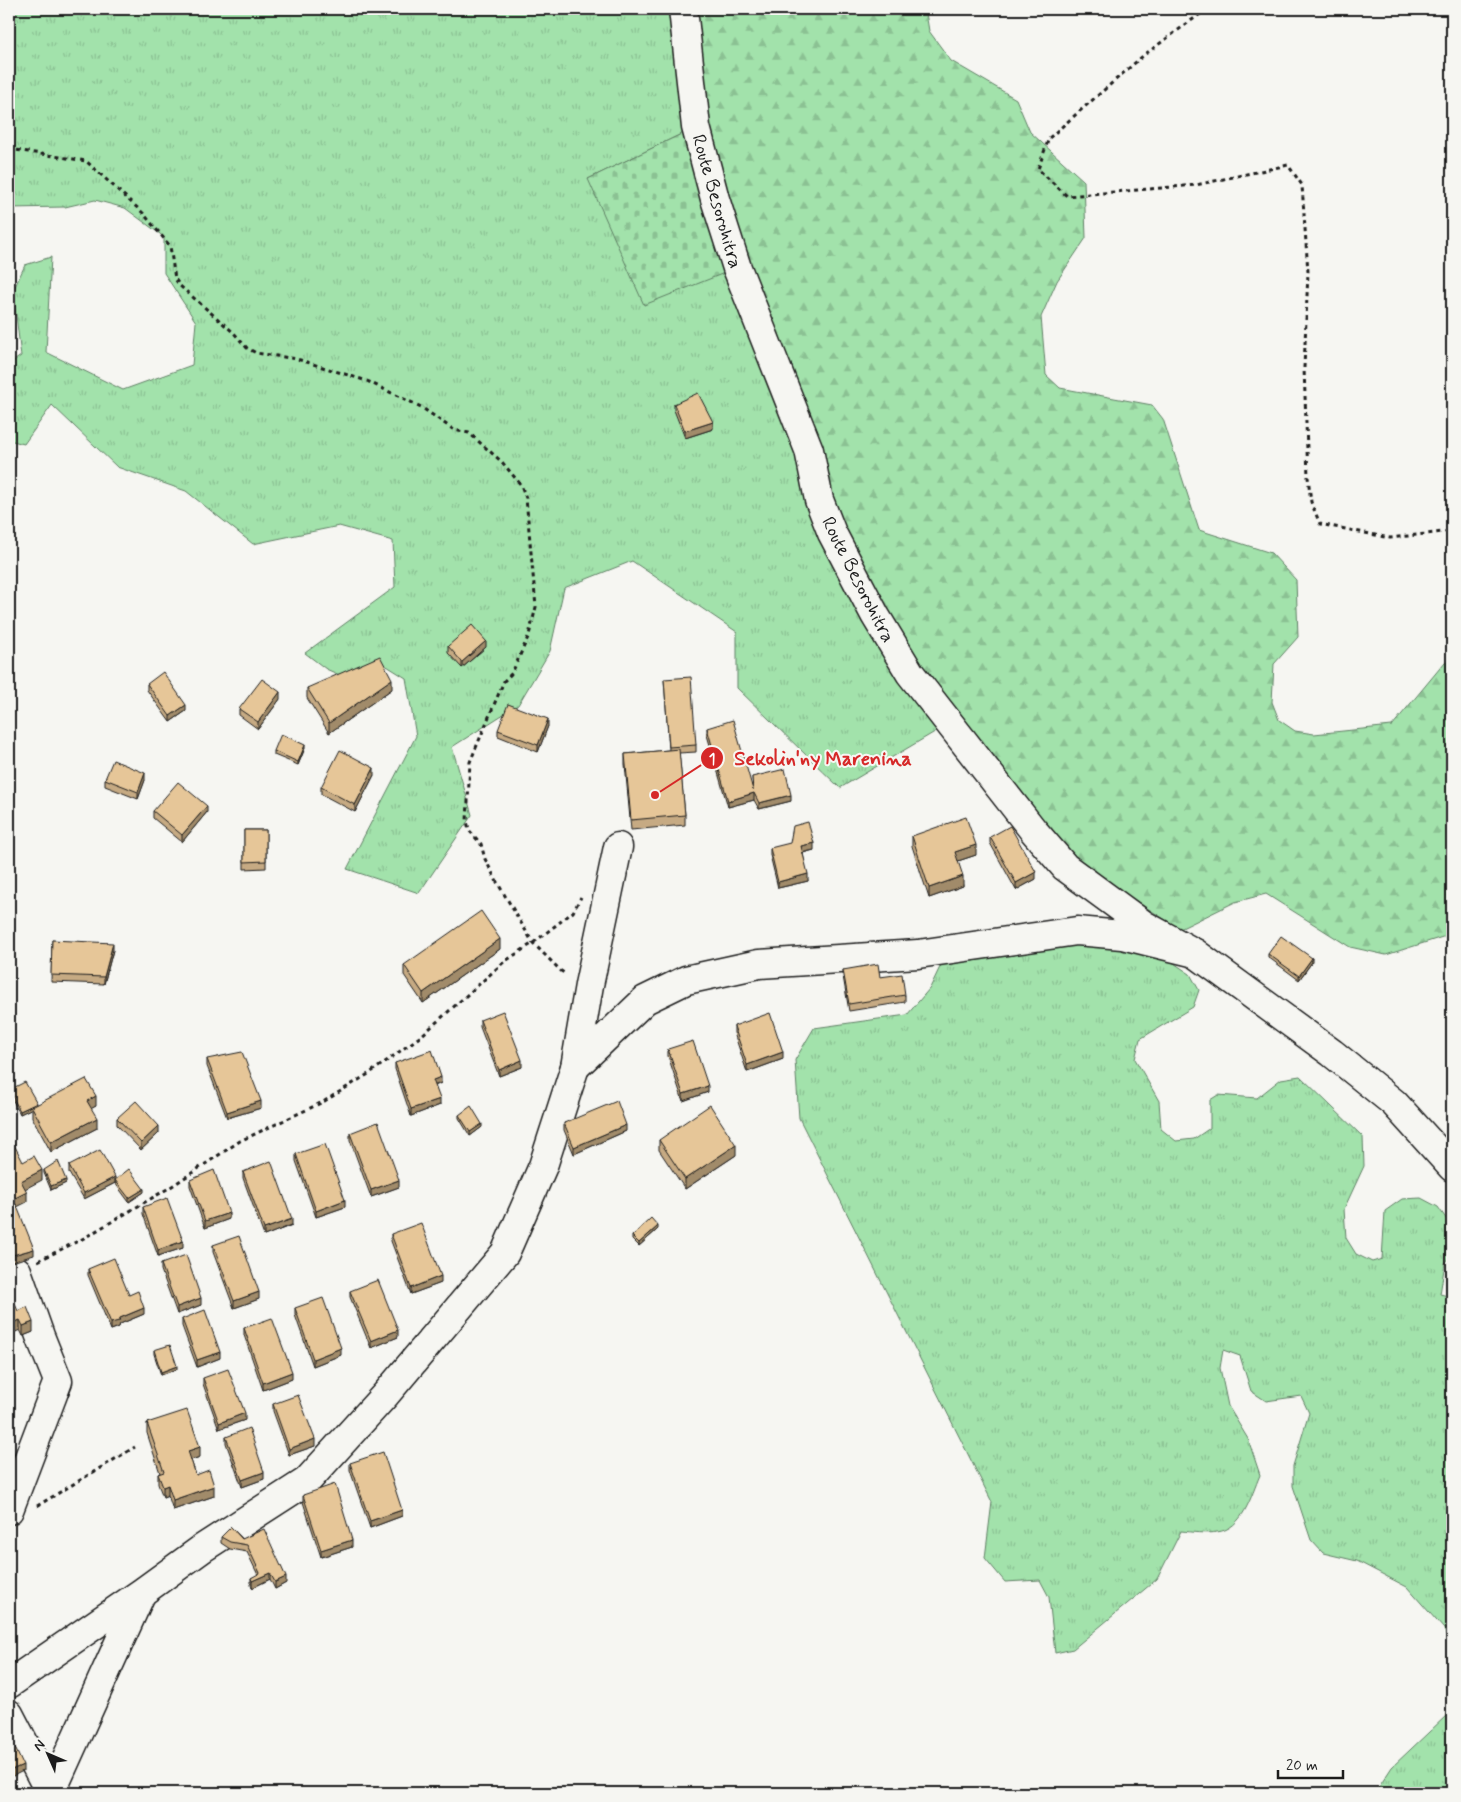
<svg xmlns="http://www.w3.org/2000/svg" width="1461" height="1802" viewBox="0 0 1461 1802" font-family="Mynerve,sans-serif">
<style>
.grass{fill:url(#grass-tufts);stroke:#5f7f64}
.forest{fill:url(#forest-firs);stroke:#5f7f64}
.cemetery{fill:url(#cemetery-stones);stroke:#5f7f64}
.lines{fill:none;stroke-linecap:round;stroke-linejoin:round}
.minor-casing{stroke:#1c1c1c;stroke-width:31}
.path{stroke:#1c1c1c;stroke-width:3;stroke-dasharray:4 4;stroke-linecap:butt}
.minor{stroke:#f6f6f2;stroke-width:28}
.wall{fill:#c6aa83;stroke:#1c1c1c}
.shaded-wall{fill:#a18b6a;stroke:#1c1c1c}
.building{fill:#e6c698;stroke:#1c1c1c}
.labels{text-anchor:middle;stroke-width:4;stroke-linejoin:round;paint-order:stroke}
.street-label{font-size:19px;fill:#1c1c1c;stroke:#f6f6f2}
.leader{fill:none;stroke:#d62828;stroke-width:2}
.callout-dot{fill:#d62828;stroke:#f6f6f2;stroke-width:2}
.mark-label{font-size:15px;text-anchor:middle;font-weight:bold;fill:#fff}
.callout-label{font-size:20px;text-anchor:middle;font-weight:bold;fill:#d62828;stroke:#f6f6f2;stroke-width:4;stroke-linejoin:round;paint-order:stroke}
</style>
<defs>
<pattern id="grass-tufts" width="24" height="20" patternUnits="userSpaceOnUse" patternTransform="scale(1.25)"><rect width="24" height="20" fill="#a2e2ab"/><path d="M3 7l-1-3M5 7V3M7 7l1-3M15 17l-1-3M17 17v-4M19 17l1-3" fill="none" stroke="#8bc193"/></pattern>
<pattern id="forest-firs" width="22" height="20" patternUnits="userSpaceOnUse" patternTransform="scale(1.25)"><rect width="22" height="20" fill="#a2e2ab"/><path d="M5 1l3.5 6h-7zM16 11l3.5 6h-7z" fill="#8bc193"/></pattern>
<pattern id="cemetery-stones" width="16" height="16" patternUnits="userSpaceOnUse" patternTransform="scale(1.25)"><rect width="16" height="16" fill="#a2e2ab"/><path d="M2 7V4a2 2 0 0 1 4 0v3zM10 15v-3a2 2 0 0 1 4 0v3z" fill="#8bc193"/></pattern>
</defs>
<rect width="100%" height="100%" fill="#f6f6f2"/>
<filter id="ink" filterUnits="userSpaceOnUse"><feTurbulence type="fractalNoise" baseFrequency=".02" numOctaves="2"/><feDisplacementMap in="SourceGraphic" scale="10" xChannelSelector="R" yChannelSelector="G"/><feConvolveMatrix kernelMatrix="1 2 1 2 8 2 1 2 1" color-interpolation-filters="sRGB"/></filter>
<g filter="url(#ink)">
<g class="grass">
<polygon points="9,9 683,9 696,127 588,179 737,268 950,723 840,788 737,688 737,632 632,561 564,588 550,651 518,705 452,747 472,815 419,893 347,869 416,736 406,678 374,658 349,679 326,669 305,653 395,587 393,541 339,526 253,544 186,491 117,467 52,405 24,444 9,440 9,364 21,356 13,291 25,265 51,257 46,352 123,390 192,365 196,322 164,273 164,237 125,208 95,200 65,207 9,208"/>
<path d="M1010,934L1159,953L1190,974L1199,990L1193,1007L1140,1039L1135,1059L1159,1101L1161,1129L1176,1141L1194,1139L1210,1128V1100L1218,1095L1257,1098L1281,1079L1300,1076L1363,1137L1364,1166L1344,1209L1346,1238L1356,1254L1372,1262L1382,1259L1385,1211L1402,1199L1421,1198L1438,1207L1452,1227V1255L1445,1263L1440,1294L1452,1297V1650L1444,1629L1407,1587L1357,1561L1323,1553L1311,1540L1293,1486V1466L1309,1413L1301,1396L1266,1401L1251,1391L1240,1356L1223,1350L1220,1368L1228,1406L1248,1439L1260,1475C1251,1496 1243,1529 1217,1532C1205,1534 1192,1532 1181,1531L1157,1579L1073,1649L1055,1653L1049,1597L1040,1580L1005,1582L985,1558L992,1502L799,1118L795,1060L814,1028L907,1015L930,988L950,946Z"/>
<polygon points="1452,1705 1452,1793 1375,1793 1392,1767 1447,1715"/>
</g>
<polygon class="forest" points="679,9 928,9 926,13 929,31 951,61 1016,99 1030,132 1084,181 1086,238 1057,281 1041,317 1046,375 1060,388 1152,405 1163,419 1199,530 1271,553 1296,580 1298,637 1274,664 1272,702 1279,720 1295,731 1314,734 1392,726 1445,662 1452,659 1452,934 1386,955 1350,947 1266,894 1235,902 1180,929 1076,863 876,618 745,288"/>
<polygon class="cemetery" points="696,127 737,268 644,305 588,179"/>
<g class="lines">
<defs>
<g id="minor">
<polyline points="683,9 696,127 715,199 737,268 809,450 819,500 832,533 875,615 910,673 1033,830 1065,867 1144,925 1195,953"/>
<polyline points="575,1067 645,1000 686,980 759,964 918,954 1077,931 1122,935 1195,953 1332,1053 1394,1103 1452,1167"/>
<polyline points="9,1274 17,1271 40,1336 58,1381 9,1510"/>
<polyline points="9,1684 141,1593 203,1548 307,1481 386,1394 505,1253 543,1166 575,1067 589,985 618,847"/>
<polyline points="9,1714 50,1793"/>
<polyline points="51,1793 141,1594"/>
</g>
</defs>
<use href="#minor" class="minor-casing"/>
<g class="path">
<polyline points="1207,9 1144,55 1049,138 1038,169 1067,196 1196,185 1288,165 1302,185 1308,272 1304,368 1308,477 1311,502 1320,524 1390,538 1452,531"/>
<polyline points="9,149 86,161 143,213 170,246 175,279 180,286 233,332 247,348 256,353 297,359 367,381 421,407 454,430 469,433 502,462 521,485 526,498 536,607 529,635 512,673 504,681 470,762 467,821 469,830 481,844 485,859 497,882 533,943 561,971 566,974"/>
<polyline points="38,1261 84,1238 169,1188 240,1141 323,1102 370,1073 421,1036 504,962 533,943 573,912 581,897"/>
<polyline points="37,1506 135,1447"/>
</g>
<use href="#minor" class="minor"/>
</g>
<g class="wall">
<polygon points="674,404 713,429 685,438 674,410"/>
<polygon points="448,646 486,647 462,668 448,653"/>
<polygon points="664,679 696,745 696,752 679,753 685,815 685,825 631,830 625,764 625,754 669,750"/>
<polygon points="147,684 186,711 170,722 147,690"/>
<polygon points="307,688 392,689 329,733 307,698"/>
<polygon points="280,699 258,729 239,715 239,709"/>
<polygon points="548,726 538,752 498,736 498,730"/>
<polygon points="707,728 753,788 752,777 791,801 759,809 754,800 728,807 707,735"/>
<polygon points="305,748 298,765 274,755 274,751"/>
<polygon points="374,775 355,812 321,794 321,787"/>
<polygon points="105,779 145,780 138,799 105,786"/>
<polygon points="153,811 207,812 182,842 153,818"/>
<polygon points="244,830 266,830 266,868 244,869"/>
<polygon points="912,836 976,855 958,861 963,886 929,898 912,846"/>
<polygon points="990,837 1036,879 1016,890 990,843"/>
<polygon points="770,848 814,850 803,853 808,881 778,888 770,855"/>
<polygon points="52,940 113,950 104,984 51,982"/>
<polygon points="500,949 423,1003 404,975 404,965"/>
<polygon points="1268,954 1312,962 1299,980 1268,957"/>
<polygon points="843,970 880,977 905,995 905,1002 849,1011 843,976"/>
<polygon points="480,1020 522,1067 499,1076 480,1027"/>
<polygon points="734,1026 783,1059 747,1072 734,1033"/>
<polygon points="668,1049 708,1092 683,1101 668,1056"/>
<polygon points="207,1059 261,1108 227,1118 207,1066"/>
<polygon points="395,1063 441,1083 435,1086 440,1105 411,1116 395,1069"/>
<polygon points="9,1090 37,1105 96,1106 91,1108 97,1128 51,1152 32,1117 32,1108 20,1114 9,1093"/>
<polygon points="459,1115 482,1127 470,1136 459,1118"/>
<polygon points="117,1118 159,1133 141,1150 117,1125"/>
<polygon points="564,1123 626,1131 574,1154 564,1130"/>
<polygon points="350,1133 399,1187 371,1197 350,1140"/>
<polygon points="659,1140 736,1155 685,1189 659,1150"/>
<polygon points="296,1154 345,1207 316,1217 296,1161"/>
<polygon points="69,1166 115,1183 84,1199 69,1173"/>
<polygon points="44,1170 66,1183 51,1190 44,1173"/>
<polygon points="243,1172 292,1225 264,1236 243,1178"/>
<polygon points="115,1180 144,1192 129,1202 115,1183"/>
<polygon points="190,1180 229,1219 205,1228 190,1186"/>
<polygon points="143,1207 183,1248 158,1256 143,1214"/>
<polygon points="658,1229 639,1246 632,1239 632,1236"/>
<polygon points="391,1234 441,1283 411,1294 391,1241"/>
<polygon points="213,1245 259,1299 234,1308 213,1252"/>
<polygon points="161,1264 201,1305 177,1314 161,1270"/>
<polygon points="88,1269 129,1295 144,1314 120,1324 119,1327 111,1330 88,1275"/>
<polygon points="350,1291 398,1337 371,1348 350,1297"/>
<polygon points="295,1308 341,1355 313,1366 295,1315"/>
<polygon points="18,1311 33,1332 23,1336 20,1330"/>
<polygon points="182,1319 220,1358 197,1367 182,1326"/>
<polygon points="244,1328 292,1379 263,1390 244,1335"/>
<polygon points="154,1350 177,1369 161,1375 154,1354"/>
<polygon points="203,1378 245,1420 219,1429 203,1384"/>
<polygon points="273,1404 315,1446 289,1455 273,1411"/>
<polygon points="147,1423 200,1457 191,1460 196,1475 214,1496 173,1510 168,1495 163,1497 158,1484 158,1474 160,1473 147,1433"/>
<polygon points="226,1437 264,1479 242,1487 226,1443"/>
<polygon points="350,1463 402,1516 370,1528 350,1470"/>
<polygon points="303,1495 352,1547 321,1557 303,1502"/>
<polygon points="231,1527 286,1583 275,1589 270,1579 252,1588 251,1585 251,1578 258,1575 247,1552 230,1549 221,1543 221,1537"/>
</g>
<g class="shaded-wall">
<polygon points="713,422 713,429 685,438 685,431"/>
<polygon points="486,641 486,647 462,668 462,662"/>
<polygon points="392,679 392,689 329,733 329,723"/>
<polygon points="280,692 280,699 258,729 258,722"/>
<polygon points="186,705 186,711 170,722 170,716"/>
<polygon points="548,719 548,726 538,752 538,745"/>
<polygon points="305,745 305,748 298,765 298,762"/>
<polygon points="374,768 374,775 355,812 355,805"/>
<polygon points="145,773 145,780 138,799 138,792"/>
<polygon points="754,793 754,800 728,807 728,801"/>
<polygon points="791,795 791,801 759,809 759,803"/>
<polygon points="207,806 207,812 182,842 182,835"/>
<polygon points="814,843 814,850 801,853 801,846"/>
<polygon points="976,845 976,855 955,862 955,852"/>
<polygon points="1036,872 1036,879 1016,890 1016,883"/>
<polygon points="808,874 808,881 778,888 778,882"/>
<polygon points="963,876 963,886 929,898 929,888"/>
<polygon points="500,939 500,949 423,1003 423,993"/>
<polygon points="113,943 113,950 104,984 104,977"/>
<polygon points="1312,958 1312,962 1299,980 1299,976"/>
<polygon points="783,1052 783,1059 747,1072 747,1065"/>
<polygon points="522,1060 522,1067 499,1076 499,1070"/>
<polygon points="441,1077 441,1083 433,1086 433,1080"/>
<polygon points="708,1086 708,1092 683,1101 683,1094"/>
<polygon points="96,1096 96,1106 87,1111 87,1101"/>
<polygon points="440,1099 440,1105 411,1116 411,1109"/>
<polygon points="261,1101 261,1108 227,1118 227,1112"/>
<polygon points="37,1103 37,1106 20,1114 20,1111"/>
<polygon points="97,1118 97,1128 51,1152 51,1142"/>
<polygon points="482,1124 482,1127 470,1136 470,1132"/>
<polygon points="626,1125 626,1131 574,1154 574,1147"/>
<polygon points="159,1126 159,1133 141,1150 141,1143"/>
<polygon points="736,1145 736,1155 685,1189 685,1179"/>
<polygon points="42,1170 42,1180 21,1191 21,1181"/>
<polygon points="115,1177 115,1183 84,1199 84,1193"/>
<polygon points="66,1180 66,1183 51,1190 51,1186"/>
<polygon points="399,1180 399,1187 371,1197 371,1190"/>
<polygon points="144,1189 144,1192 129,1202 129,1198"/>
<polygon points="27,1192 27,1202 9,1211 9,1201"/>
<polygon points="345,1200 345,1207 316,1217 316,1211"/>
<polygon points="229,1213 229,1219 205,1228 205,1221"/>
<polygon points="292,1219 292,1225 264,1236 264,1229"/>
<polygon points="658,1226 658,1229 639,1246 639,1243"/>
<polygon points="183,1241 183,1248 158,1256 158,1250"/>
<polygon points="34,1249 34,1255 9,1263 9,1256"/>
<polygon points="441,1276 441,1283 411,1294 411,1288"/>
<polygon points="259,1292 259,1299 234,1308 234,1301"/>
<polygon points="201,1298 201,1305 177,1314 177,1307"/>
<polygon points="144,1308 144,1314 120,1324 119,1327 111,1330 111,1323 120,1318"/>
<polygon points="20,1320 20,1330 9,1335 9,1325"/>
<polygon points="33,1322 33,1332 23,1336 23,1326"/>
<polygon points="398,1330 398,1337 371,1348 371,1341"/>
<polygon points="341,1348 341,1355 313,1366 313,1359"/>
<polygon points="220,1352 220,1358 197,1367 197,1360"/>
<polygon points="177,1366 177,1369 161,1375 161,1372"/>
<polygon points="292,1372 292,1379 263,1390 263,1383"/>
<polygon points="245,1413 245,1420 219,1429 219,1423"/>
<polygon points="315,1439 315,1446 289,1455 289,1449"/>
<polygon points="200,1447 200,1457 188,1461 188,1451"/>
<polygon points="264,1472 264,1479 242,1487 242,1480"/>
<polygon points="168,1485 168,1495 163,1497 163,1487"/>
<polygon points="214,1486 214,1496 173,1510 173,1500"/>
<polygon points="402,1510 402,1516 370,1528 370,1521"/>
<polygon points="352,1540 352,1547 321,1557 321,1550"/>
<polygon points="270,1573 270,1579 252,1588 252,1581"/>
<polygon points="286,1577 286,1583 275,1589 275,1582"/>
<polygon points="23,1765 23,1771 9,1778 9,1771"/>
</g>
<g class="building">
<polygon points="698,393 713,422 685,431 674,404"/>
<polygon points="472,625 486,641 462,662 448,646"/>
<polygon points="380,656 392,679 329,723 307,688"/>
<polygon points="163,672 186,705 170,716 147,684"/>
<polygon points="691,677 696,745 669,747 664,679"/>
<polygon points="262,679 280,692 258,722 239,709"/>
<polygon points="508,704 548,719 538,745 498,730"/>
<polygon points="733,720 753,790 752,777 785,769 791,795 759,803 754,793 728,801 707,728"/>
<polygon points="281,734 305,745 298,762 274,751"/>
<polygon points="679,749 685,815 631,820 625,754"/>
<polygon points="340,750 374,768 355,805 321,787"/>
<polygon points="113,760 145,773 138,792 105,779"/>
<polygon points="178,782 207,806 182,835 153,811"/>
<polygon points="966,817 976,845 955,852 963,876 929,888 912,836"/>
<polygon points="808,822 814,843 801,846 808,874 778,882 770,848 790,843 793,826"/>
<polygon points="1010,826 1036,872 1016,883 990,837"/>
<polygon points="244,830 266,830 266,861 244,862"/>
<polygon points="481,911 500,939 423,993 404,965"/>
<polygon points="1281,936 1312,958 1299,976 1268,954"/>
<polygon points="52,940 113,943 104,977 51,975"/>
<polygon points="878,964 880,977 902,974 905,995 849,1004 843,970"/>
<polygon points="503,1011 522,1060 499,1070 480,1020"/>
<polygon points="770,1013 783,1052 747,1065 734,1026"/>
<polygon points="693,1041 708,1086 683,1094 668,1049"/>
<polygon points="432,1050 441,1077 433,1080 440,1099 411,1109 395,1063"/>
<polygon points="242,1052 261,1101 227,1112 207,1059"/>
<polygon points="86,1079 96,1096 87,1101 97,1118 51,1142 32,1107"/>
<polygon points="25,1082 37,1103 20,1111 9,1090"/>
<polygon points="136,1101 159,1126 141,1143 117,1118"/>
<polygon points="617,1101 626,1125 574,1147 564,1123"/>
<polygon points="710,1105 736,1145 685,1179 659,1140"/>
<polygon points="471,1106 482,1124 470,1132 459,1115"/>
<polygon points="378,1122 399,1180 371,1190 350,1133"/>
<polygon points="9,1135 23,1162 34,1156 42,1170 21,1181 27,1192 9,1201"/>
<polygon points="325,1144 345,1200 316,1211 296,1154"/>
<polygon points="100,1150 115,1177 84,1193 69,1166"/>
<polygon points="58,1161 66,1180 51,1186 44,1170"/>
<polygon points="271,1161 292,1219 264,1229 243,1172"/>
<polygon points="129,1169 144,1189 129,1198 115,1180"/>
<polygon points="214,1170 229,1213 205,1221 190,1180"/>
<polygon points="167,1198 183,1241 158,1250 143,1207"/>
<polygon points="16,1204 34,1249 9,1256 9,1206"/>
<polygon points="651,1218 658,1226 639,1243 632,1236"/>
<polygon points="421,1223 441,1276 411,1288 391,1234"/>
<polygon points="239,1236 259,1292 234,1301 213,1245"/>
<polygon points="186,1255 201,1298 177,1307 161,1264"/>
<polygon points="114,1258 129,1295 138,1291 144,1308 120,1318 119,1321 111,1323 88,1269"/>
<polygon points="378,1280 398,1330 371,1341 350,1291"/>
<polygon points="9,1290 18,1311 27,1307 33,1322 23,1326 20,1320 9,1325"/>
<polygon points="323,1298 341,1348 313,1359 295,1308"/>
<polygon points="205,1310 220,1352 197,1360 182,1319"/>
<polygon points="272,1318 292,1372 263,1383 244,1328"/>
<polygon points="170,1345 177,1366 161,1372 154,1350"/>
<polygon points="228,1369 245,1413 219,1423 203,1378"/>
<polygon points="298,1395 315,1439 289,1449 273,1404"/>
<polygon points="187,1410 200,1447 188,1451 196,1475 209,1470 214,1486 173,1500 168,1485 163,1487 158,1474 164,1472 147,1423"/>
<polygon points="249,1428 264,1472 242,1480 226,1437"/>
<polygon points="383,1452 402,1510 370,1521 350,1463"/>
<polygon points="335,1484 352,1540 321,1550 303,1495"/>
<polygon points="231,1527 242,1539 264,1529 286,1577 275,1582 270,1573 252,1581 251,1578 260,1573 247,1545 230,1542 221,1537"/>
<polygon points="9,1735 23,1765 9,1771"/>
</g>
</g>
<g class="labels">
<g class="street-label">
<text transform="translate(718 201) rotate(74)" y="7">Route Besorohitra</text>
<text transform="translate(859 579) rotate(63)" y="7">Route Besorohitra</text>
</g>
</g>
<path class="leader" d="M655 795L712 758"/>
<g class="callout-dot">
<circle cx="655" cy="795" r="5"/>
<circle cx="712" cy="758" r="12"/>
</g>
<g class="mark-label">
<text x="712" y="764">1</text>
</g>
<g class="callout-label">
<text x="823" y="765">Sekolin'ny Marenina</text>
</g>
<rect width="1461" height="1802" fill="none" stroke="#f6f6f2" stroke-width="30"/>
<rect x="15" y="15" width="1431" height="1772" fill="none" stroke="#1c1c1c" stroke-width="2" filter="url(#ink)"/>
<g transform="translate(48 1754) rotate(315)" stroke="#f6f6f2" stroke-width="4" paint-order="stroke">
<path d="M0-4L9 19L0 12L-9 19Z" fill="#1c1c1c"/>
<text y="-8" font-size="14" font-weight="bold" text-anchor="middle" fill="#1c1c1c">N</text>
</g>
<path d="M1278 1770v8h65v-8" fill="none" stroke="#1c1c1c" stroke-width="2.5"/>
<text x="1286" y="1770" font-size="15" fill="#1c1c1c" stroke="#f6f6f2" stroke-width="4" paint-order="stroke">20 m</text>
</svg>
